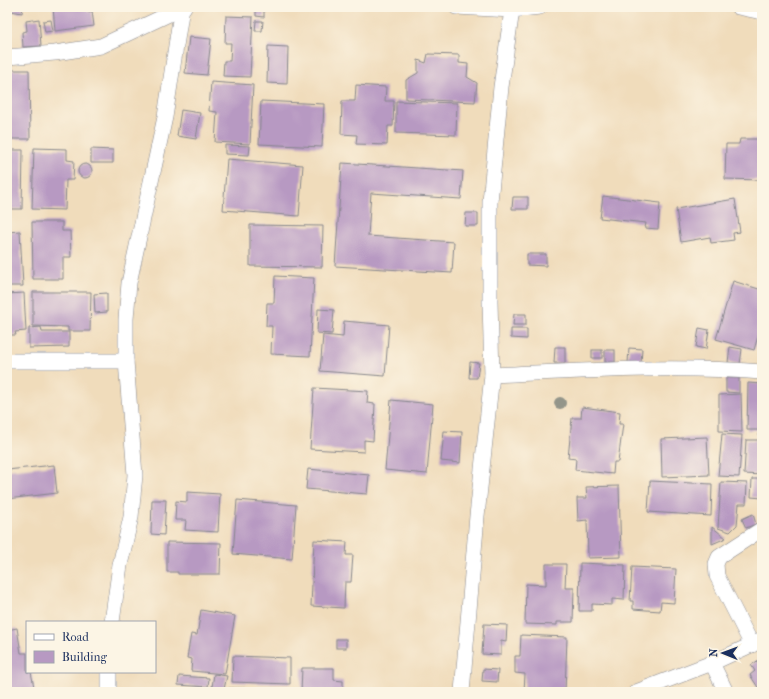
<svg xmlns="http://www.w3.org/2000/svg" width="769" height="699" viewBox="0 0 769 699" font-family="'IM FELL French Canon',serif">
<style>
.building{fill:#b799c2}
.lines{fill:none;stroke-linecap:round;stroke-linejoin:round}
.minor-casing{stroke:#86868c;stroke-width:16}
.minor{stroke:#fff;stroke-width:15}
.tree{fill:#93958a}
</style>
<rect width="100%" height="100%" fill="#fcf5e5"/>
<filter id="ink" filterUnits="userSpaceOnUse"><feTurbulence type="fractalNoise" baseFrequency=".025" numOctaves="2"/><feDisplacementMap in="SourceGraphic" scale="8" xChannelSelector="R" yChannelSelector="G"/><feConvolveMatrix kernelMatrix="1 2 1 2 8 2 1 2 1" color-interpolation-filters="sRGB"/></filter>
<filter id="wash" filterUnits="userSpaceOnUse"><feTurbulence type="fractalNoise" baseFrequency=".012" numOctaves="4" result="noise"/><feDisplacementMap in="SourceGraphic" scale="16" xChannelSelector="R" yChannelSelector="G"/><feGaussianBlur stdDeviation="0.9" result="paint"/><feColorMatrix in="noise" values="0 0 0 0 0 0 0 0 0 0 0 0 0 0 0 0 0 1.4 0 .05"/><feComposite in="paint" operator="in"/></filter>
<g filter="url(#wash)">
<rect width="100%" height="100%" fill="#f0dcbb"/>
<g id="blocks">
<g class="building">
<polygon points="7,7 23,7 22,13 11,11 10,15 7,14"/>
<polygon points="53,7 87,7 88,12 92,11 94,26 55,31"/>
<polygon points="256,9 264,9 264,17 256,16"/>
<polygon points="226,16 253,17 250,77 223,76 224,61 230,61 231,43 225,43"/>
<polygon points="39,19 41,46 23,47 22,32 27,31 26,21"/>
<polygon points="51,20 53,31 45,32 43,21"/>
<polygon points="256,21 263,21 262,31 255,31"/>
<polygon points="189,37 211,39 207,75 185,73"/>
<polygon points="268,46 288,47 287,84 267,83"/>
<polygon points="428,54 459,55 459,63 468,64 467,77 477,83 475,102 406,99 406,80 418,73 418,60 426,63"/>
<polygon points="7,70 29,70 30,139 7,139"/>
<polygon points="211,82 253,85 250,144 215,142 217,112 209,111"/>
<polygon points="356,85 386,87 385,101 394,101 393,126 388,126 387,145 356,144 357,135 341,134 342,101 355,101"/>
<polygon points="261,101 324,104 322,147 259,144"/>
<polygon points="396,101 457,103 456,135 396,133"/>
<polygon points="181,110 200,113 196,139 177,136"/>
<polygon points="740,139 762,139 762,180 725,179 726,144 739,144"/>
<polygon points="225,145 250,146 249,155 225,154"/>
<polygon points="34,148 67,149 67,160 74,161 73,180 66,180 65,210 32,209"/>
<polygon points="91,149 113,150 113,163 91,163"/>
<polygon points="7,150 23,150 22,209 7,209"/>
<polygon points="227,159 303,165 299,216 223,210"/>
<polygon points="342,163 463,171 461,199 371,193 368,236 454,242 452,273 335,266"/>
<circle cx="85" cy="171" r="7"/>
<polygon points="603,196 660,203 658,229 645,228 646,223 600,218"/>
<polygon points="513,197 528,197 528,209 512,209"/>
<polygon points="735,199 740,232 733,233 734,240 711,243 710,237 681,242 676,209"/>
<polygon points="466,213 478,213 478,226 465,226"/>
<polygon points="32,222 62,222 62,231 70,231 71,257 63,257 63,279 33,279"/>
<polygon points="250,225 323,226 322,267 250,266"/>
<polygon points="20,231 23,286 7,286 7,232"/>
<polygon points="527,254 546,254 546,266 527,265"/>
<polygon points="275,276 314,278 310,356 271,354 272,326 266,326 267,303 274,303"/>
<polygon points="733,281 762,290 762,322 754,350 716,339"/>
<polygon points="33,292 91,292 90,331 68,331 68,327 33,326"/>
<polygon points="24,293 26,331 15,332 16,335 7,335 7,294"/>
<polygon points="107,293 107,312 95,313 94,294"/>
<polygon points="318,309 334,310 332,334 317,333"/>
<polygon points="514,314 526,314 526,325 513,325"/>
<polygon points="344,321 389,325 385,376 320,371 323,335 343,337"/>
<polygon points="41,327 42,332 69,332 69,347 29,348 29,328"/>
<polygon points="699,328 709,330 706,349 696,347"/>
<polygon points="511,329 527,329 527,339 511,338"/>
<polygon points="555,347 565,347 565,363 554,363"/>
<polygon points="730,347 742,349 740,364 728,362"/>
<polygon points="629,348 642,349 641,364 628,363"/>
<rect x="592" y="350" width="10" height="8"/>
<rect x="605" y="350" width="10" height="12"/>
<polygon points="470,362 479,363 477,378 469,378"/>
<polygon points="726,378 739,378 739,393 726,392"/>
<polygon points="748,383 762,384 762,430 747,430"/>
<polygon points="314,388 368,391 367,403 375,404 373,441 364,440 364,452 310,449"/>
<polygon points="741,394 742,432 719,431 719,395"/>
<polygon points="391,400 433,404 427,474 385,470"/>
<polygon points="582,407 620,412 619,424 623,424 618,462 614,462 613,474 575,470 576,459 568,458 572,418 581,418"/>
<polygon points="444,431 462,432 460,463 441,461"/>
<polygon points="722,434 742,435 739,477 718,476"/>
<polygon points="759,434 762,434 762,475 744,474 746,440 759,440"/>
<polygon points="707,437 709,475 662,477 661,439"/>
<polygon points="54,465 57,493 7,499 7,470"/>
<polygon points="308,469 369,475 367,494 306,489"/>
<polygon points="752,479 762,479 762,498 751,497"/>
<polygon points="650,481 712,484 711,516 648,512"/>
<polygon points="721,482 747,483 746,504 739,504 737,525 730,532 718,528"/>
<polygon points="619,486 621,557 588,558 587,520 578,521 577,498 587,498 586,487"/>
<polygon points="187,492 220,494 218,532 185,530 186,520 175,520 176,501 187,502"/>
<polygon points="152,500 166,500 164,535 151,534"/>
<polygon points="237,500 296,505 292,559 233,554"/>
<polygon points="753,514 756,524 746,528 742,519"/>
<polygon points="712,527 726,538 712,544"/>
<polygon points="314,540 347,542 346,555 353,555 351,582 345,582 344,608 311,606"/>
<polygon points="167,542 221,543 220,574 178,574 178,572 167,572"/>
<polygon points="580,563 625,565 624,600 612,599 612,605 592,604 592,611 579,611"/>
<polygon points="546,564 566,564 565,588 574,588 573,622 557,622 557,625 525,624 526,584 546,585"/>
<polygon points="632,567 676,569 674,603 661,602 660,611 633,609 633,601 630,601"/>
<polygon points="201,610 235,616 225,674 191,671 192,659 187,658 191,634 197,635"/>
<polygon points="484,624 507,625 506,642 501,641 501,655 482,654"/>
<polygon points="17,628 21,653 27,653 27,672 31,672 35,692 7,692 7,630"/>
<polygon points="521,635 567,637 565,692 524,692 525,674 515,673 515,656 520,656"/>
<rect x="336" y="639" width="10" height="9"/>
<polygon points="233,656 290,658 290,684 232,682"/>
<polygon points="762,658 762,692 761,692 750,675 755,671 751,665"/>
<polygon points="302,668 334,668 334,680 343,681 343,692 301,692"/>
<polygon points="483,669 498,670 497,682 482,681"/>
<polygon points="214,674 227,676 224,689 212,687"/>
<polygon points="179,676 209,678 208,687 178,685"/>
<polygon points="229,688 291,689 291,692 229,692"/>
</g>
</g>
</g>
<g filter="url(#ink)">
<use href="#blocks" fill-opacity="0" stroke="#86868c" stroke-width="1"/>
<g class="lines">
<defs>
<g id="minor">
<polyline points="456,7 512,10"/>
<polyline points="738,7 762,12"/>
<polyline points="7,57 55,53 101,46 184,7"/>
<polyline points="7,361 126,361"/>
<path d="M492,375C582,371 672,365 762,372"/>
<polyline points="112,622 120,565 131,517 135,475 126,361 126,319 129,283 165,117 182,7"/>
<polyline points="752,645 717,576 716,564 719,557 762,529"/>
<polyline points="712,663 726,692"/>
<polyline points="109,692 109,672"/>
<polyline points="462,692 477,516 492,375 490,302 490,202 501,87 512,10 540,7"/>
<polyline points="636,692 712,663 762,640"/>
</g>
</defs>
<use href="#minor" class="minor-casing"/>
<use href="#minor" class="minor"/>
</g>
<circle class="tree" cx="560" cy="403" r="6"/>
</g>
<rect width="769" height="699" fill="none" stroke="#fcf5e5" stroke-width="24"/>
<rect x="26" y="621" width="130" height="52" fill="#fcf5e5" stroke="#a2a6af"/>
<rect x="34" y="634" width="20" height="6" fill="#ffffff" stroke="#a2a6af"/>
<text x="62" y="641" font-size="12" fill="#1b2f5e">Road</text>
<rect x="34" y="651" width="20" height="12" fill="#b799c2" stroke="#a2a6af"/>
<text x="62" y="661" font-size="12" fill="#1b2f5e">Building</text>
<g transform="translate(723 653) rotate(271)" stroke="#fcf5e5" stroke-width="3" paint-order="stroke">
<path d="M0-3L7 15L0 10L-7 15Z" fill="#1b2f5e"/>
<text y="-6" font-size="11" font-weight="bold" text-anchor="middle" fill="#1b2f5e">N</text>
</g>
</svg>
